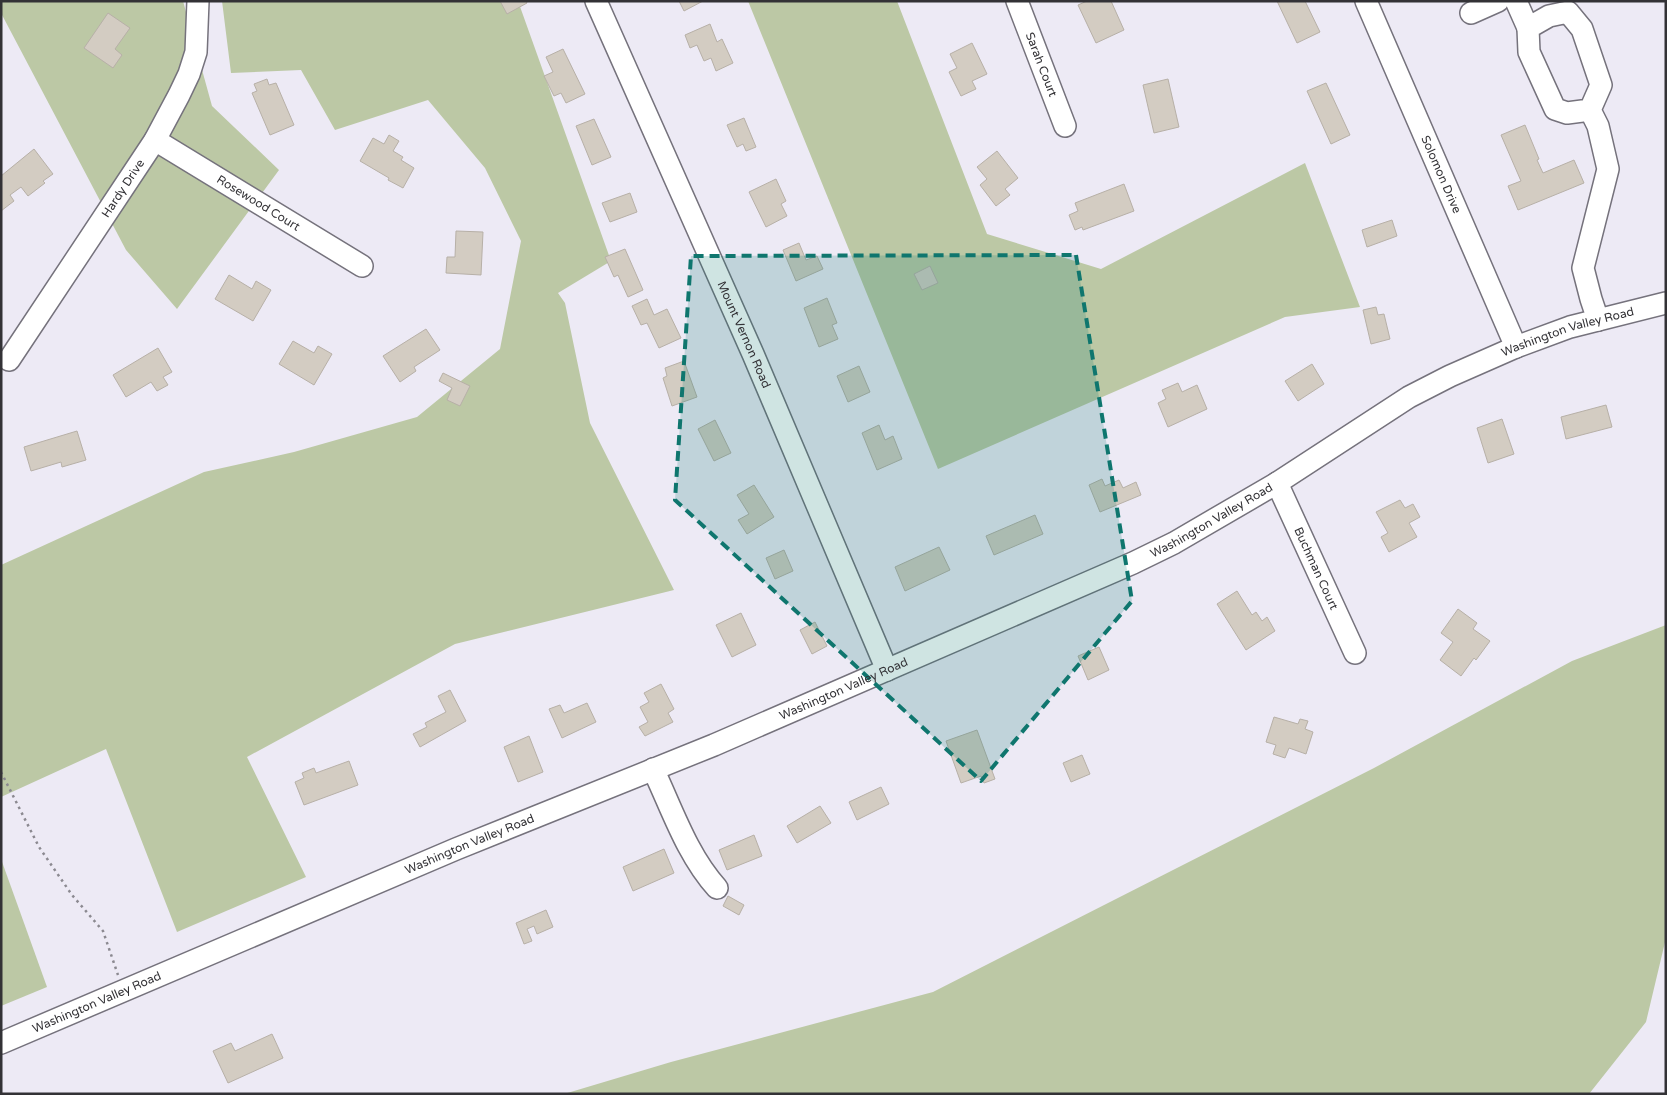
<svg xmlns="http://www.w3.org/2000/svg" width="1667" height="1095" viewBox="0 0 1667 1095" font-family="'Varela Round',sans-serif">
<style>
.green{fill:#bcc8a5}
.building{fill:#d3ccc2;stroke:#b7b0a7}
.lines{fill:none;stroke-linecap:round;stroke-linejoin:round}
.minor-casing{stroke:#75727c;stroke-width:24}
.path{stroke:#8b8990;stroke-width:2.5;stroke-dasharray:2.5 4;stroke-linecap:butt}
.minor{stroke:#fff;stroke-width:21}
.marked{fill:#0f766e;fill-opacity:0.2;stroke:#0f766e;stroke-width:4;stroke-dasharray:10 6;stroke-linejoin:round}
.labels{text-anchor:middle;stroke-width:5;stroke-linejoin:round;paint-order:stroke}
.street-label{font-size:12px;fill:#333236;stroke:#fff}
</style>
<rect width="100%" height="100%" fill="#edeaf5"/>
<g class="green">
<polygon points="1,1 183,1 212,106 279,170 177,309 126,250 1,13"/>
<polygon points="222,1 518,1 611,261 558,293 565,303 590,423 674,590 455,644 247,757 306,877 177,932 106,749 1,797 1,565 204,472 294,452 417,417 500,349 521,241 485,168 428,100 335,130 301,70 231,73"/>
<polygon points="748,1 897,1 987,234 1101,269 1305,163 1360,307 1285,317 938,469"/>
<polygon points="1666,625 1666,938 1646,1022 1589,1094 564,1094 671,1062 933,992 1374,768 1572,661"/>
<polygon points="1,859 47,987 1,1006"/>
</g>
<g class="building">
<polygon points="500,1 526,1 527,3 507,14"/>
<polygon points="679,1 703,1 684,11"/>
<polygon points="1087,1 1111,1 1124,30 1096,43 1078,5"/>
<polygon points="1277,1 1305,1 1320,32 1297,43"/>
<polygon points="108,13 130,28 115,49 122,55 113,68 84,48"/>
<polygon points="710,24 717,42 722,39 733,63 716,71 711,58 704,61 697,45 690,48 685,35"/>
<polygon points="972,43 987,74 972,81 976,89 961,96 949,72 957,68 950,54"/>
<polygon points="563,49 585,94 566,103 561,93 554,96 544,76 553,72 546,57"/>
<polygon points="267,79 269,85 276,83 294,125 270,135 252,93 257,91 254,84"/>
<polygon points="1168,79 1179,127 1154,133 1143,85"/>
<polygon points="1326,83 1350,135 1331,144 1307,91"/>
<polygon points="744,118 756,147 746,151 743,144 737,147 727,125"/>
<polygon points="594,119 611,157 592,165 576,126"/>
<polygon points="1525,125 1539,159 1537,160 1543,173 1574,160 1584,183 1518,210 1508,186 1521,181 1501,135"/>
<polygon points="389,135 399,141 393,151 403,157 401,160 414,168 403,188 388,180 389,178 360,161 373,138 384,144"/>
<polygon points="34,149 53,174 43,181 45,183 28,196 21,187 10,195 14,201 1,211 1,176"/>
<polygon points="997,151 1018,178 1005,189 1010,195 996,206 980,185 987,179 977,167"/>
<polygon points="776,179 786,201 781,204 787,216 766,227 749,192"/>
<polygon points="1124,184 1134,211 1083,230 1082,227 1075,230 1069,215 1078,211 1075,203"/>
<polygon points="630,193 637,212 610,222 602,203"/>
<polygon points="1392,220 1397,236 1367,247 1362,230"/>
<polygon points="456,231 483,232 481,275 446,273 447,257 455,257"/>
<polygon points="799,243 806,260 817,256 823,269 796,281 783,250"/>
<polygon points="625,249 643,290 628,297 618,275 614,277 605,257"/>
<polygon points="930,266 938,283 922,290 914,274"/>
<polygon points="229,275 252,289 256,281 271,290 253,321 215,299"/>
<polygon points="827,298 837,323 832,325 838,339 819,347 804,308"/>
<polygon points="647,299 654,315 667,309 681,338 659,348 647,323 641,325 632,306"/>
<polygon points="1376,307 1378,315 1384,314 1390,339 1371,344 1363,310"/>
<polygon points="426,329 440,350 414,367 416,371 400,382 383,356"/>
<polygon points="293,341 314,353 318,346 332,354 314,385 279,364"/>
<polygon points="158,348 172,372 163,377 168,385 157,391 151,382 126,397 113,375"/>
<polygon points="684,361 697,397 672,406 663,378 667,376 665,368"/>
<polygon points="1312,364 1324,384 1298,401 1285,381"/>
<polygon points="859,366 870,392 848,402 837,376"/>
<polygon points="443,373 470,386 460,406 447,400 452,388 439,381"/>
<polygon points="1178,383 1182,392 1197,385 1207,409 1168,427 1158,403 1166,399 1162,390"/>
<polygon points="1606,405 1612,427 1566,439 1561,417"/>
<polygon points="1502,419 1514,454 1488,463 1477,428"/>
<polygon points="715,420 731,453 714,461 698,429"/>
<polygon points="879,425 885,440 893,436 902,459 877,470 862,433"/>
<polygon points="77,431 86,460 62,467 61,462 31,471 24,447"/>
<polygon points="1102,479 1105,486 1119,480 1123,488 1136,482 1141,495 1100,512 1089,485"/>
<polygon points="754,485 774,517 747,534 738,520 749,514 737,495"/>
<polygon points="1400,500 1405,508 1413,504 1420,517 1409,523 1417,537 1389,552 1381,537 1388,533 1376,512"/>
<polygon points="1035,515 1043,534 994,555 986,536"/>
<polygon points="939,547 950,570 905,591 895,567"/>
<polygon points="784,550 793,571 775,579 766,558"/>
<polygon points="1237,591 1252,615 1256,612 1262,621 1267,617 1275,631 1246,650 1217,604"/>
<polygon points="1458,609 1477,623 1473,629 1490,641 1476,660 1474,658 1461,676 1440,660 1453,642 1441,633"/>
<polygon points="741,613 756,645 732,657 716,625"/>
<polygon points="815,622 827,646 812,654 800,630"/>
<polygon points="1099,647 1109,670 1088,680 1078,656"/>
<polygon points="661,684 674,709 668,713 673,722 645,736 639,727 648,722 640,707 649,702 644,693"/>
<polygon points="450,690 466,721 420,747 413,734 427,727 425,723 446,712 438,696"/>
<polygon points="587,703 596,722 562,738 549,709 560,705 564,713"/>
<polygon points="1274,717 1298,724 1300,719 1308,721 1305,729 1313,732 1306,754 1289,748 1285,758 1273,754 1276,745 1266,742"/>
<polygon points="977,730 995,779 984,783 981,776 961,783 946,741"/>
<polygon points="529,736 543,772 518,782 504,747"/>
<polygon points="1082,755 1090,774 1071,782 1063,763"/>
<polygon points="349,761 358,785 304,805 295,782 304,778 302,773 314,768 316,773"/>
<polygon points="881,787 889,804 857,820 849,802"/>
<polygon points="820,806 831,823 797,843 787,826"/>
<polygon points="754,835 762,856 727,870 719,850"/>
<polygon points="664,849 674,873 633,891 623,867"/>
<polygon points="728,896 744,905 739,915 723,906"/>
<polygon points="546,910 553,927 537,934 534,926 527,929 532,941 524,944 516,923"/>
<polygon points="272,1034 283,1058 228,1083 213,1051 231,1043 235,1051"/>
</g>
<g class="lines">
<defs>
<g id="minor">
<path id="s1" d="M596,1L753,354L887,670"/>
<path id="s2" d="M1017,1L1065,126"/>
<path id="s3" d="M1366,1L1516,347"/>
<polyline points="1516,1 1528,28"/>
<polyline points="1471,13 1498,1"/>
<polyline points="1590,110 1567,113 1555,109 1529,52 1528,28 1549,16 1568,12 1582,29 1601,85 1590,110 1598,126 1608,169 1583,268 1591,299 1598,320"/>
<path id="s4" d="M155,140L362,266"/>
<path id="s5" d="M9,360L155,140L179,95L189,74L196,52L198,1"/>
<path id="s6" d="M1277,483L1355,653"/>
<path d="M653,769C672,809 687,855 717,888"/>
<path id="s7" d="M1,1043L456,849L714,745L1133,563L1174,543L1277,483L1409,397L1450,376L1516,347L1570,327L1666,303"/>
</g>
</defs>
<use href="#minor" class="minor-casing"/>
<polyline class="path" points="1,772 39,847 72,895 103,931 118,975"/>
<use href="#minor" class="minor"/>
</g>
<path class="marked" d="M1076,255L1132,601L981,781L675,500L691,256Z"/>
<g class="labels">
<g class="street-label">
<text dy="4" stroke="none"><textPath href="#s2" startOffset="68">Sarah Court</textPath></text>
<text dy="4" stroke="none"><textPath href="#s3" startOffset="189">Solomon Drive</textPath></text>
<text dy="4" stroke="none"><textPath href="#s5" startOffset="206">Hardy Drive</textPath></text>
<text dy="4" stroke="none"><textPath href="#s4" startOffset="121">Rosewood Court</textPath></text>
<text dy="4" stroke="none"><textPath href="#s7" startOffset="1724">Washington Valley Road</textPath></text>
<text dy="4" stroke="none"><textPath href="#s1" startOffset="365">Mount Vernon Road</textPath></text>
<text dy="4" stroke="none"><textPath href="#s7" startOffset="1319">Washington Valley Road</textPath></text>
<text dy="4" stroke="none"><textPath href="#s6" startOffset="94">Buchman Court</textPath></text>
<text dy="4" stroke="none"><textPath href="#s7" startOffset="914">Washington Valley Road</textPath></text>
<text dy="4" stroke="none"><textPath href="#s7" startOffset="509">Washington Valley Road</textPath></text>
<text dy="4" stroke="none"><textPath href="#s7" startOffset="104">Washington Valley Road</textPath></text>
</g>
</g>
<rect width="1667" height="1095" fill="none" stroke="#333236" stroke-width="5"/>
</svg>
